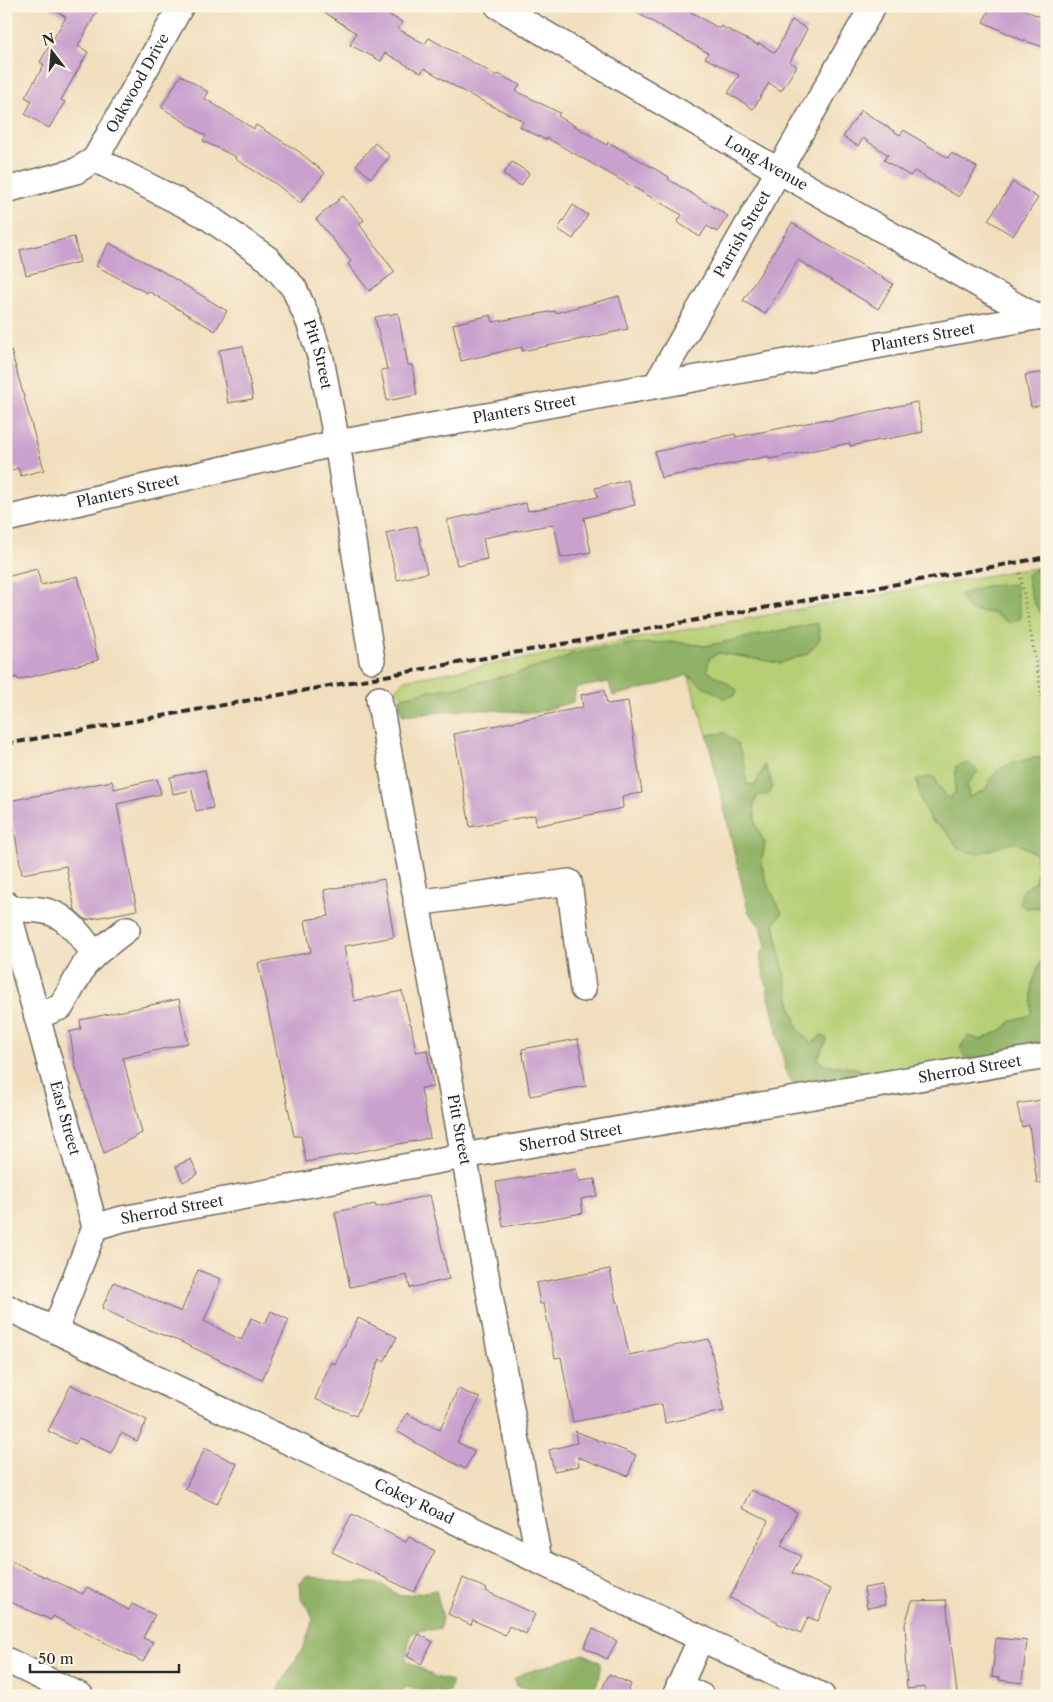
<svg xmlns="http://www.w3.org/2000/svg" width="1053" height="1702" viewBox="0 0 1053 1702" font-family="'Libre Caslon Text',serif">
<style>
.green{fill:#b6cf74;stroke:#707d50;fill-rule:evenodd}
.forest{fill:#90b266;stroke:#5e6e48}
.building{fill:#c9a0ce}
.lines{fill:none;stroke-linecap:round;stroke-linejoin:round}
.minor-casing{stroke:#706a5e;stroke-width:28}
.path{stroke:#706a5e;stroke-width:3;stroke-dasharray:1 4;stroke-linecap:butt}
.minor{stroke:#fff;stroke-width:25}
.rail{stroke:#2b2b2b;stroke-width:4;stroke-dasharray:8 4;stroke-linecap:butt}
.labels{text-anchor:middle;stroke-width:4;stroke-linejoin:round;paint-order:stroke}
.street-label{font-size:15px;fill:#2b2b2b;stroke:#fcf5e5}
</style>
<rect width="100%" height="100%" fill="#fcf5e5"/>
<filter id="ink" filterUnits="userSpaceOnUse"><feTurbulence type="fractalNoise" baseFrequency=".02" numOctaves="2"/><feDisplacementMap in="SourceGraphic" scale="10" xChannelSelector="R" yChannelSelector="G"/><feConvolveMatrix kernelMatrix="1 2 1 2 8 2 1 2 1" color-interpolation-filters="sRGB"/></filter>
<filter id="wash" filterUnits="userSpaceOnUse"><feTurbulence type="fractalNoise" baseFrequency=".0096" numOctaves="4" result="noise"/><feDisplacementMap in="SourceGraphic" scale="20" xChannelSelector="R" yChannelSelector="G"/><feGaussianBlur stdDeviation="1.12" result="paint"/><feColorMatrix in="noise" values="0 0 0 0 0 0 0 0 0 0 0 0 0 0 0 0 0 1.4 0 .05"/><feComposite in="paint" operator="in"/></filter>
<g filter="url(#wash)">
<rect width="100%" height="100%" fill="#f1debd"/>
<path class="green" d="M1037,568L1027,575L1035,604L1043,615L1047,627V758H1033L990,779L986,790L969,797L967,785L956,766L955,792L949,799L937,784L934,776L916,780L930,820L946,831L959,849L998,847L1015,842L1035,853L1038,868L1035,881L1023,890L1025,908L1039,907L1047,923V932L1044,953L1032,984V1015L1013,1020L1000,1031L981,1040L968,1036L971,1059L861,1077L860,1069L823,1064L817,1060L827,1039L822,1035L811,1044L798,1029L790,1002L774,924L782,913L767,883L761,863L765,844L756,825L754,805L757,796L768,794L772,787L770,775L765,765L755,785L746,784L745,766L725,733L707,735L688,674L724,698L735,695L737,690L723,680L707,671L709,658L719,653L780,663L807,654L820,639L818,623L705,646L676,642L630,644L571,654L559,661L517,673L464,686L428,691L403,697L395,689L405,680L1013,571ZM960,594L1021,618L1010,623L993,613L969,610Z"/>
<g class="forest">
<path d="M1047,567V627C1043,615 1041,613 1035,604C1030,595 1029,585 1027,575L1037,568Z"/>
<polygon points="1015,584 1021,618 1010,623 993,613 969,610 960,594 986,586"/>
<polygon points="818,623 820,639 807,654 780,663 719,653 709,658 707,671 723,680 737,690 735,695 725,698 706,688 688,675 658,685 613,696 609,682 576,688 573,702 534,713 474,709 403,716 399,705 400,698 428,691 464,686 517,673 559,661 571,654 630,644 676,642 705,646"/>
<polygon points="725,733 738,744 745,766 746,784 755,785 765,765 772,787 769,794 757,796 754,805 756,825 765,844 761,863 767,883 782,913 774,924 790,1002 798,1029 811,1044 822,1035 827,1039 817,1059 823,1064 860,1069 861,1077 823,1079 796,1088 787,1075 760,957 766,945 761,928 748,911 707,735"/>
<path d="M1033,758H1047V923L1039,907L1025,908L1019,903L1023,890L1035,881L1038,868L1035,853L1015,842L977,854L959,849L946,831L930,820L921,801L916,780L934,776L937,784L949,799L955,792L956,766L969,763L978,771L967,785L969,797L986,790C996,763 1008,765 1033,758Z"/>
<polygon points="1047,932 1047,1046 971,1059 964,1056 961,1046 968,1036 981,1040 1000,1031 1013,1020 1031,1015 1032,984 1044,953"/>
<path d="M307,1576L343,1583L365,1582L383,1585L400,1596L436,1590L442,1615L440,1629C427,1631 420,1628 410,1635L406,1660L435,1677L452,1681L449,1691L444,1693L407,1687L394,1696H274L304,1646L313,1620L311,1613L301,1599L300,1583Z"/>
<polygon points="584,1654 600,1662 600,1676 591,1696 548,1696 547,1693 517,1686 513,1680 522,1674"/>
</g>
<g id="blocks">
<g class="building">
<polygon points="47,6 100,6 78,46 88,52 61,100 65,102 49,128 25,114 32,101 25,97 44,65 40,62 66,17"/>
<polygon points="315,6 372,6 402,22 398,29 425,44 429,38 497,76 498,74 520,85 516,91 560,113 558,116 607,145 608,142 669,177 668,179 728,216 717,232 707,226 700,237 677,222 682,215 547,138 546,140 520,127 523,121 466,93 424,68 421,73 385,53 381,61 350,45 356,33"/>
<polygon points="625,6 681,6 720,29 721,26 758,45 759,43 775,53 792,20 807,29 790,62 797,66 781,91 769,83 753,109 728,93 739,75 705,58 708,53"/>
<polygon points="991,6 1016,6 1047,20 1047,48 1022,40 983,22"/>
<polygon points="181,75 208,92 204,98 254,129 256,125 298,151 325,173 300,203 276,184 235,159 236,157 203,141 206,136 161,107"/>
<polygon points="861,110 900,135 904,130 948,158 951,153 977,167 959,197 914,171 910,176 884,160 888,155 863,138 858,146 843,137"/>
<polygon points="375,143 390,156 371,178 356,165"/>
<polygon points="512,162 529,173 521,186 503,174"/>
<polygon points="1013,182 1038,198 1013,236 988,220"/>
<polygon points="343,196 364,220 359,224 395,272 369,291 348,264 351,261 316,219"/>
<polygon points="573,205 588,215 573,239 558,229"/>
<polygon points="792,223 893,284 878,309 798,260 765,314 743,301"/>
<polygon points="74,237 80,262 26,275 20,250"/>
<polygon points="109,243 160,270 227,311 215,331 148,291 147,293 96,266"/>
<polygon points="619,296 628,329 592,337 522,351 522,347 461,361 453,324 491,315 493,322 555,311 555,313"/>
<polygon points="398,313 408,365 412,365 417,395 387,401 381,370 387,369 375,317"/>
<polygon points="243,346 253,399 228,403 219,350"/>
<polygon points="11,350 44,470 21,476 18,468 6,472 6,351"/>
<polygon points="1047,372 1047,404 1031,407 1025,375"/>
<polygon points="917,402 923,432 850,446 850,443 769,459 769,456 661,478 655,452 735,434 736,437 827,419 827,421"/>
<polygon points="628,480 635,505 584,518 591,552 561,558 554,524 483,538 487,559 457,565 447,520 526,503 528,511 598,497 595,488"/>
<polygon points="417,526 427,573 397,580 386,533"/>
<polygon points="37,569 41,585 78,576 98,660 18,680 17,677 6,680 6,577"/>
<polygon points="604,690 607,704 628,701 642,793 622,796 623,808 536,826 535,815 470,827 454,734 583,707 581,695"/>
<polygon points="205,770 213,808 196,811 192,790 173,794 170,777"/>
<polygon points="157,779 161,794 117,804 137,910 86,920 75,910 66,866 22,874 9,801 112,781 114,789"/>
<polygon points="384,879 394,937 344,946 354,1001 402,991 410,1024 411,1024 416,1052 427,1050 433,1087 421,1088 430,1138 306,1162 301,1136 294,1136 258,963 311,952 305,920 329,916 324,890"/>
<polygon points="179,999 188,1043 123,1058 142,1133 104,1153 75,1065 70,1032 81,1029 80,1020"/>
<polygon points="578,1039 586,1086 530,1096 522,1049"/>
<polygon points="1047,1099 1047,1182 1037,1183 1029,1125 1022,1127 1017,1104"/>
<polygon points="191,1159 198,1174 183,1182 176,1166"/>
<polygon points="576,1169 579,1181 595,1179 597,1196 581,1199 583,1213 503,1227 496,1182"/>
<polygon points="430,1195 449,1279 410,1288 407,1275 350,1287 335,1212 375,1204 376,1207"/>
<polygon points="610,1269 616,1302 618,1302 629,1355 709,1339 724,1411 665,1423 662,1404 573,1422 561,1357 555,1358 544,1304 540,1304 536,1283"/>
<polygon points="198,1270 221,1279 204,1321 241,1340 251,1318 265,1324 271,1311 289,1320 262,1380 181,1342 134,1324 102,1308 114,1282 181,1312"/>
<polygon points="358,1318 397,1337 384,1362 380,1359 356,1416 315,1399 331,1362 335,1364"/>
<polygon points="71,1385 147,1420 137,1441 121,1433 111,1453 79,1438 75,1444 48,1431"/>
<polygon points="458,1389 480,1398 457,1442 475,1451 465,1469 416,1443 397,1431 407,1413 426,1424 427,1423 440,1430"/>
<polygon points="575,1431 636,1455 628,1476 578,1457 579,1466 554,1471 549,1450 577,1443"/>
<polygon points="205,1448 237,1464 217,1504 185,1489"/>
<polygon points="751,1490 797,1512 781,1546 801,1556 792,1573 831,1589 818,1621 808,1617 801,1633 777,1623 778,1622 730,1598 768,1521 742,1508"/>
<polygon points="352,1514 406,1542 409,1537 435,1551 414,1592 332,1552"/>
<polygon points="6,1559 83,1594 87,1587 129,1610 132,1604 155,1615 143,1638 153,1642 143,1662 53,1616 51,1620 6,1600"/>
<polygon points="463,1578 487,1589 486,1591 535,1614 526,1634 509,1626 505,1635 473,1620 471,1625 448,1614"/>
<polygon points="882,1585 885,1605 867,1608 864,1588"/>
<polygon points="946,1600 957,1694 925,1696 925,1687 907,1689 905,1655 907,1655 905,1624 912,1601"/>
<polygon points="593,1629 617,1641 607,1659 584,1647"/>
<polygon points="419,1634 433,1642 421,1664 407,1656"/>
<polygon points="996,1638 1027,1641 1022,1683 999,1680 1000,1678 992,1677"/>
<polygon points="609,1674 631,1684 626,1696 599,1696"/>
</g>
</g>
</g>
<g filter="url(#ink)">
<use href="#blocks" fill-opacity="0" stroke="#706a5e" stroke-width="1"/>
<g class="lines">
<defs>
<g id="minor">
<path id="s1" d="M498,6L779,171L1036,317"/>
<path id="s2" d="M95,159L205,215L268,259L294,288L309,322L321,359L337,443L372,660"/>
<path id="s3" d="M6,190L76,171L95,159L181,6"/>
<path id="s4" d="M656,385L873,6"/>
<path id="s5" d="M6,519L337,443L1047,315"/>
<path id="s6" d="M379,699L539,1560"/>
<polyline points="416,903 569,882 583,989"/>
<path id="s7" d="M6,904L95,1227L55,1330"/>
<path d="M8,909C22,909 38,908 52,913C70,919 83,940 95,954"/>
<polyline points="37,1016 61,1007 84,966 95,954 127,929"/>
<path id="s8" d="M95,1227L122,1219L463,1156L1047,1056"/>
<path id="s9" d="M6,1307L822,1696"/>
<polyline points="6,1660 81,1696"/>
<polyline points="679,1686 701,1696"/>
<polyline points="675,1696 701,1638"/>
</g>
</defs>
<use href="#minor" class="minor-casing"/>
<polyline class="path" points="1020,573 1047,725"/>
<use href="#minor" class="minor"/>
<polyline class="rail" points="6,744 1047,557"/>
</g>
</g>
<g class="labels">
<g class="street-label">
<text dy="5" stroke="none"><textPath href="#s3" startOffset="182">Oakwood Drive</textPath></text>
<text dy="5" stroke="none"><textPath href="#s1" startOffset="311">Long Avenue</textPath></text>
<text dy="5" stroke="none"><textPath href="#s4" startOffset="174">Parrish Street</textPath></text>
<text dy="5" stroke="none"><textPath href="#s5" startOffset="935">Planters Street</textPath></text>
<text dy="5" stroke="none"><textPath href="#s2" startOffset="310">Pitt Street</textPath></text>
<text dy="5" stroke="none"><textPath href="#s5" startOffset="530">Planters Street</textPath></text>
<text dy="5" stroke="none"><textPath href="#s5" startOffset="125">Planters Street</textPath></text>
<text dy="5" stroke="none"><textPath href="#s8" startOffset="889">Sherrod Street</textPath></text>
<text dy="5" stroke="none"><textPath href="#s7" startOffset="222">East Street</textPath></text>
<text dy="5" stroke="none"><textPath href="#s6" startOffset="438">Pitt Street</textPath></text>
<text dy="5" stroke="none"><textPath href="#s8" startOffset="484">Sherrod Street</textPath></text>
<text dy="5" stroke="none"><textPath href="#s8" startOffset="79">Sherrod Street</textPath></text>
<text dy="5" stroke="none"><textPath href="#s9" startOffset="452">Cokey Road</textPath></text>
</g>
</g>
<rect width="1053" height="1702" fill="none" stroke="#fcf5e5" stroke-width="25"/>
<g transform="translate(52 52) rotate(344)" stroke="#fcf5e5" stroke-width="4" paint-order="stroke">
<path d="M0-4L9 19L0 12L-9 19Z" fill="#2b2b2b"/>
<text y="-8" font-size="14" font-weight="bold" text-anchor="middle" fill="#2b2b2b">N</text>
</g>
<path d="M30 1664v8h149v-8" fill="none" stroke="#2b2b2b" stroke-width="2.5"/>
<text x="38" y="1664" font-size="15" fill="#2b2b2b" stroke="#fcf5e5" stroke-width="4" paint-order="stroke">50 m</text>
</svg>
